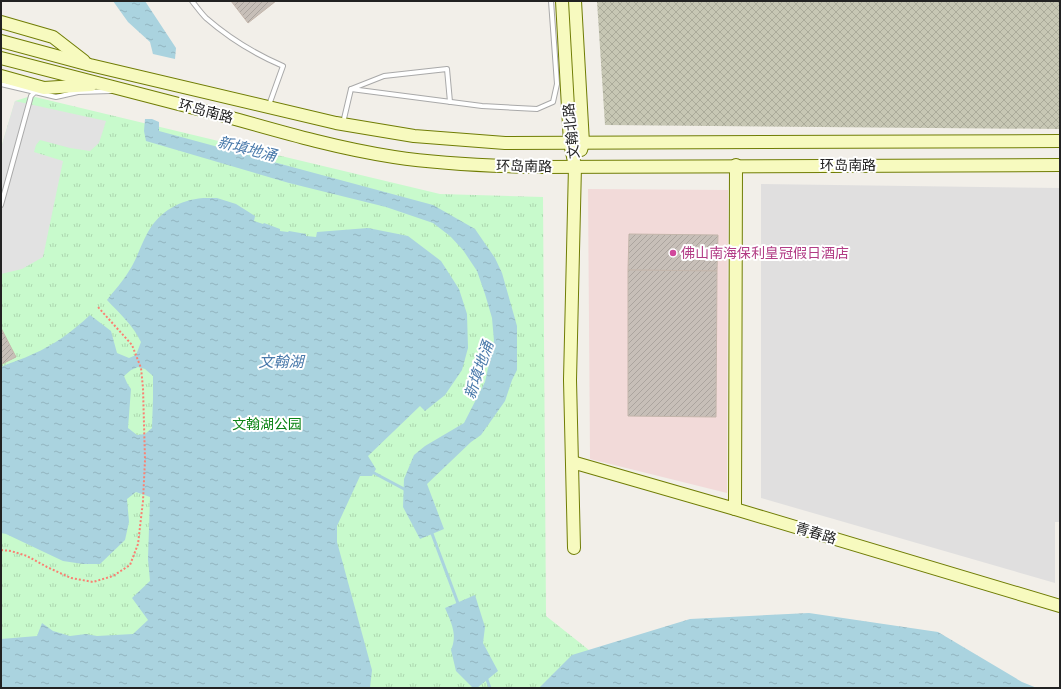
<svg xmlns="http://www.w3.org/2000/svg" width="1061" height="689" viewBox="0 0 1061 689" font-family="'Nunito Sans','Noto Sans SC',sans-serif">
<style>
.residential{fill:#e0dfdf}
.commercial{fill:#f2dad9}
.construction{fill:url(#construction-cross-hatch)}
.park{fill:url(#park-tufts)}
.parking{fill:#e2e2e2}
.water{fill:url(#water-ripples);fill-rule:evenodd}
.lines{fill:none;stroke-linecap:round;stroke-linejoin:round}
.stream{stroke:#aad3df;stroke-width:3}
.building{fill:url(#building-hatch);stroke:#c4b6ab}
.lane-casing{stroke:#a9a9a9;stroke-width:6}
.secondary-casing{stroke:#707d05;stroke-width:14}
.path{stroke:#fa8072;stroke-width:2;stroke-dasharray:2 2;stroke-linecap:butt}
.lane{stroke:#fff;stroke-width:4}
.secondary{stroke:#f7fabf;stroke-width:12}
.hotel-dot{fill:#d1479c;stroke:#fff;stroke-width:1.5}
.labels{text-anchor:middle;stroke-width:4;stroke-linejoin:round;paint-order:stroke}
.street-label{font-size:14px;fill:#222;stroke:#fff}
.hotel-label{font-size:14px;fill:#b23c85;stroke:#fff;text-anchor:start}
.park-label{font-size:14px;fill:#0c8416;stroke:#fff}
.water-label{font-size:15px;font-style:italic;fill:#4a7aab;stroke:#fff}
</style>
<defs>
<pattern id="construction-cross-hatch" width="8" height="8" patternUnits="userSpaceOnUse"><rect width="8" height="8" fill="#c7c7b4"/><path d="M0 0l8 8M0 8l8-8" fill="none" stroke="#abab9a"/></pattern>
<pattern id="park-tufts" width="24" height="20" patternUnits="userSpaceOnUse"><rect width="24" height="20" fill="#c8facc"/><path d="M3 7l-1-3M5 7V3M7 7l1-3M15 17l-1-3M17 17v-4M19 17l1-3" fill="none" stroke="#acd6af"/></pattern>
<pattern id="water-ripples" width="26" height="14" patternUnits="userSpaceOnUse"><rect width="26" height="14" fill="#aad3df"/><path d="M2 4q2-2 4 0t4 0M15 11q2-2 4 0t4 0" fill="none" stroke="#92b5bf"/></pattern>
<pattern id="building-hatch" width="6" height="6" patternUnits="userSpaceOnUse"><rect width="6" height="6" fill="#c7bfb8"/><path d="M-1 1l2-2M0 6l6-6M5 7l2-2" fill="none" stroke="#aba49e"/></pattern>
</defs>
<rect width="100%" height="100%" fill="#f2efe9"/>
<polygon class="residential" points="761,184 1060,188 1060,522 1055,522 1055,583 761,498"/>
<polygon class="commercial" points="588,189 728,190 727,493 590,459"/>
<polygon class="construction" points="597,1 1060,1 1060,129 605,125"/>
<polygon class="park" points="31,96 440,194 543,197 546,616 637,688 1,688 1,148 15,101"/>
<polygon class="parking" points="15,101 106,121 99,143 90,151 70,148 40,140 36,145 34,152 63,161 43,257 22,269 1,274 1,148"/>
<g class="water">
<polygon points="113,1 145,1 176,48 175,59 153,54 150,42 128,22"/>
<polygon points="145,119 152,119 159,122 159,131 433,205 475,229 495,258 502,273 517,326 517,370 512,380 505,401 481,435 471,442 427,484 444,529 420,539 403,507 404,479 414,455 425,446 464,423 485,382 494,341 492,318 485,294 477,271 463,250 450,236 433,223 386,207 289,183 146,141 144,131"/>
<path d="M203,198H217L236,204L255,216L254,221L263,224L264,223L280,229V231L288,232L289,231L306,234V236L316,237L317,232L368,228L408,236L441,261L459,289L467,314L468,348L462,370L445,395L425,411L420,406L368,456L376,469L372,476H360L337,526V542L372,670L370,688H1V639L37,636L42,623L53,631L70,636L86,634L97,636L133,634L148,620L132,598L150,581L148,559L150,497L136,492L127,499L129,522L125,540L100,564H83L63,561L6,534L1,533V367C12,362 23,359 33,354C54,345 73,331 90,315L111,331L117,353L129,358L136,355L141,342C133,325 120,314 107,300C114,291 123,281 129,271C137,259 141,244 148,232C160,211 180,200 203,198ZM138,367L145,369L153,376V398L152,428L145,434L137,435L128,428L131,389L127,383L124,376L131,370Z"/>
<path d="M475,595L485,627L483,643L498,671L477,688H473L456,671L451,650C458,635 451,622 445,608Z"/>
<polygon points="809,613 938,632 1022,682 1037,688 539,688 572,655 690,619"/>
</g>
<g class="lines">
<g class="stream">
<polyline points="374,473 406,490"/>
<polyline points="431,531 459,606"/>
<polyline points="486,677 490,688"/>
</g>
</g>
<g class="building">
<polygon points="231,1 276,1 248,23"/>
<polygon points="629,234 718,235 717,271 628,270"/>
<polygon points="628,270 717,271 716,417 628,416"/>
<polygon points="1,328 16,357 2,364 1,361"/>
</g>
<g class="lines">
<defs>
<g id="lane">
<path d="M192,1C196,6 201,13 206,18C229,38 255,54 283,66L269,105"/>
<polyline points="1,84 35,92"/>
<polyline points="351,89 384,76 447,69 450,102"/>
<polyline points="343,123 351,89 482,106 537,109 553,102 557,84 551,1"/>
<polyline points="1,205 31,96 35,92 56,97 78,92 111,91"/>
</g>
<g id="secondary">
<polyline points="562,1 570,143 575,166 570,380 574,548"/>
<polyline points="575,1 583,143 581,150"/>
<polyline points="1,22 53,37 84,61"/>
<polyline points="1,41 90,65 336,123 414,136 505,143 1060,141"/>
<path d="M1,58C74,77 148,96 221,115C278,131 335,148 394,157C441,164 489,166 536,167L1060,165"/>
<polyline points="1,76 44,88 91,85"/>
<polyline points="572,462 735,509 1060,606"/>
<polyline points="735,509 736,165"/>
</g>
</defs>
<use href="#lane" class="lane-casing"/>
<use href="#secondary" class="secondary-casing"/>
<polyline class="path" points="1,550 11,551 27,556 47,567 71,578 93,582 113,576 130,565 138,544 143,501 145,460 143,388 141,368 132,345 98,307"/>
<use href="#lane" class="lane"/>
<use href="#secondary" class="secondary"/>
</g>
<circle class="hotel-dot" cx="673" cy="253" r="4"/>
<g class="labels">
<g class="street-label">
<text transform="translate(206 111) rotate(15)" y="5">环岛南路</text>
<text transform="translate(571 131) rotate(-96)" y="5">文翰北路</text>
<text x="848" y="170">环岛南路</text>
<text transform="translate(524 166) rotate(1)" y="5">环岛南路</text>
<text transform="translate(816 533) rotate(17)" y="5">青春路</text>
</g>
<g class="hotel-label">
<text x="681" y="258">佛山南海保利皇冠假日酒店</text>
</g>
<g class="park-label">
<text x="267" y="429">文翰湖公园</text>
</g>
<g class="water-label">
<text transform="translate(247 149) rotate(14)" y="5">新填地涌</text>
<text x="281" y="367">文翰湖</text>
<text transform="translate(479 370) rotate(-71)" y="5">新填地涌</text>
</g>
</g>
<rect width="1061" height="689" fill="none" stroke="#222222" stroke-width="4"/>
</svg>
